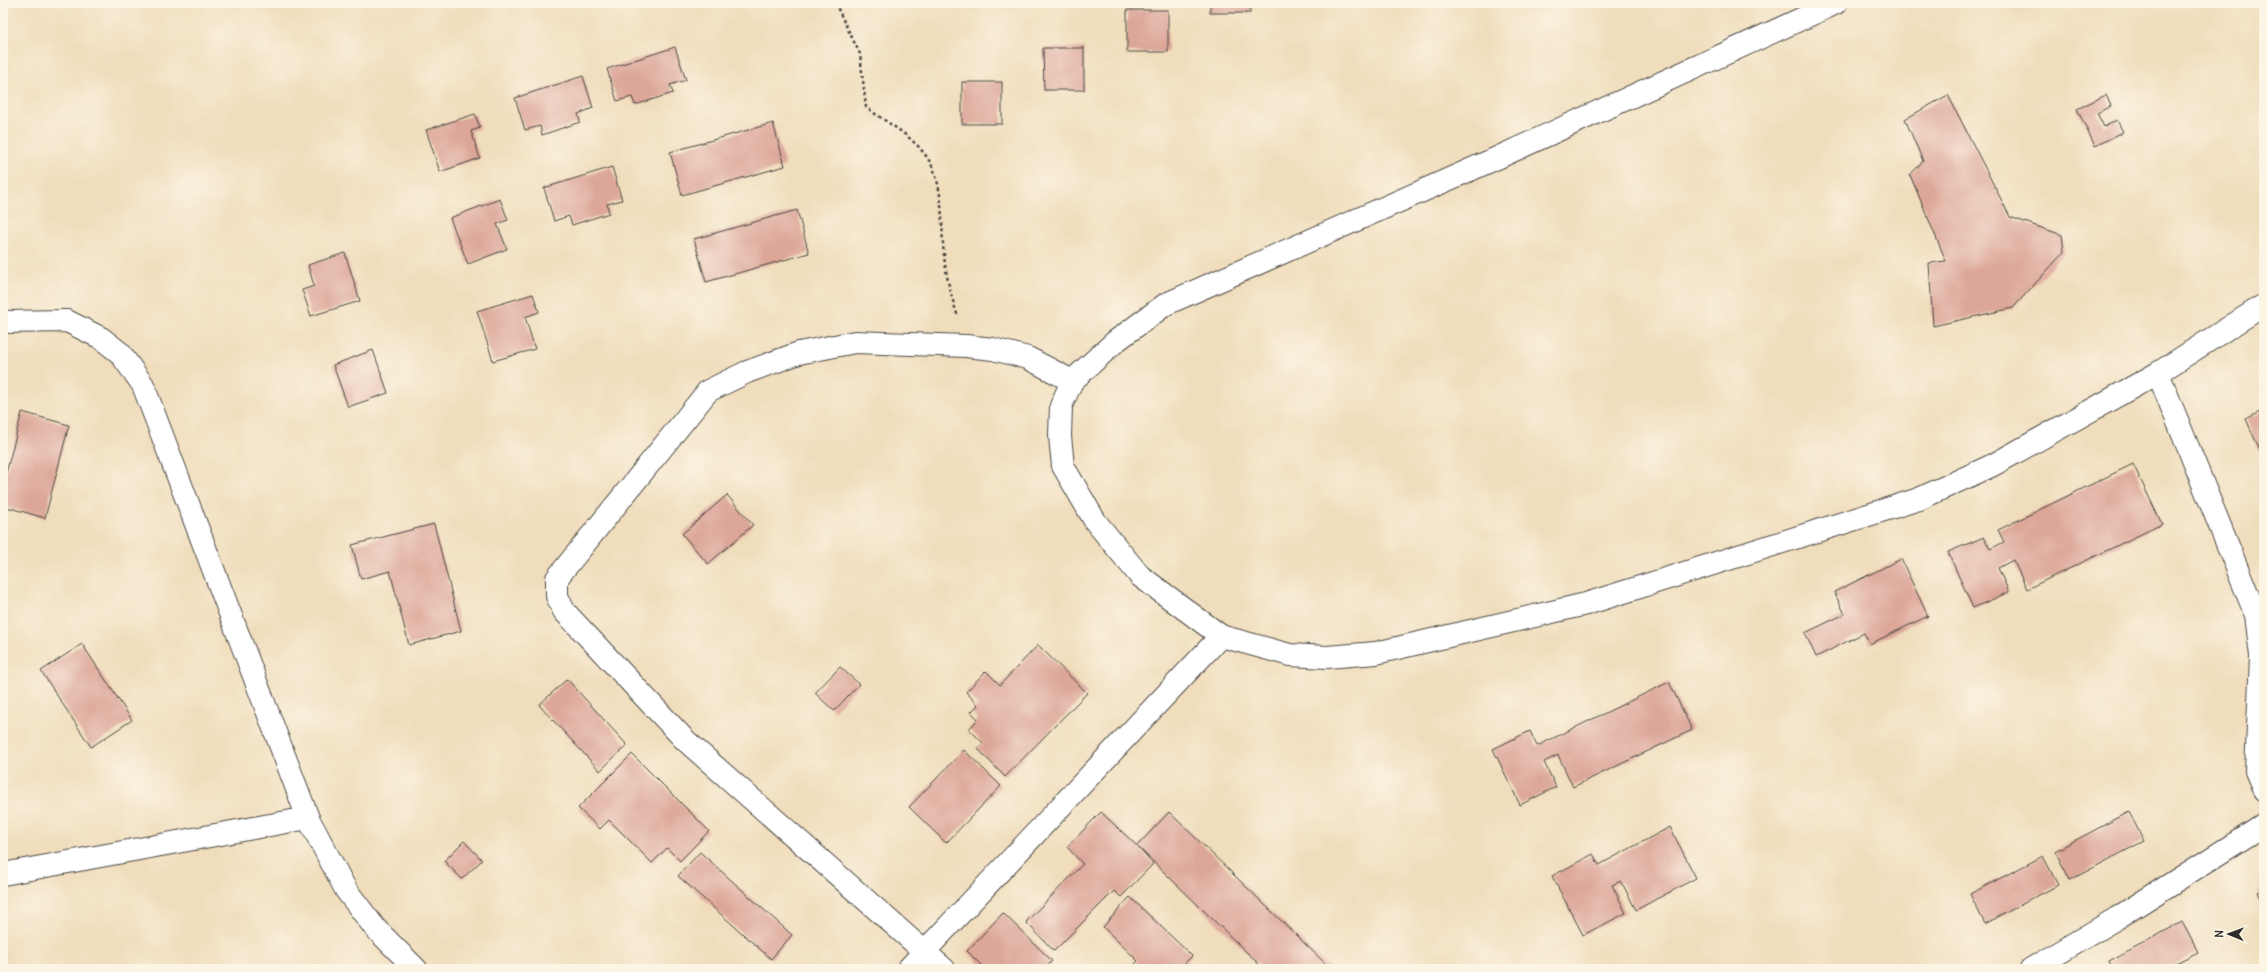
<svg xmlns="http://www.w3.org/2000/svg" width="2267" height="972" viewBox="0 0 2267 972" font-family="Delius,sans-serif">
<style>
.building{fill:#dca698}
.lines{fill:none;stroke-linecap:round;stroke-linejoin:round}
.street-casing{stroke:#494641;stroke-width:24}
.path{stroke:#494641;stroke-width:2.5;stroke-dasharray:3 3;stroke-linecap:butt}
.street{stroke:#fff;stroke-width:22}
</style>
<rect width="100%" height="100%" fill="#fcf5e5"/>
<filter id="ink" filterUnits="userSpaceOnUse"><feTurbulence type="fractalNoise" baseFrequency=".025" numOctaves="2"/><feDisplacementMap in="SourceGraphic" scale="8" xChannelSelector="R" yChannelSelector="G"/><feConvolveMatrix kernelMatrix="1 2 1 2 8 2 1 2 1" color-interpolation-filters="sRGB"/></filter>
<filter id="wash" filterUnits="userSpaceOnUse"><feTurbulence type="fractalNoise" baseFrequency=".012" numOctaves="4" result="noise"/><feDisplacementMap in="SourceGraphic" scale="16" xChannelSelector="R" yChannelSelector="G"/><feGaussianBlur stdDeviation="0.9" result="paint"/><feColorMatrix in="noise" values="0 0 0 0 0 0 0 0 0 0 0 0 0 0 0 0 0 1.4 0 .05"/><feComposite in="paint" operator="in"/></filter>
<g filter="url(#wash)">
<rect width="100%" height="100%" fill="#f0ddbc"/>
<g id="blocks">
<g class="building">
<rect x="1210" y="3" width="40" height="10"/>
<rect x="1127" y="10" width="41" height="42"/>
<polygon points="675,47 686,80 670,85 673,93 635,105 632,97 617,101 607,69"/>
<polygon points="1043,48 1084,48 1084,90 1044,90"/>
<polygon points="583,76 593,108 578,114 580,122 542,135 540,126 525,130 515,98"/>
<rect x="962" y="82" width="40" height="42"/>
<polygon points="1948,95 2010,217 2062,235 2064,252 2013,308 1933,326 1929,263 1946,261 1910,175 1923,161 1905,119"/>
<polygon points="2106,95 2111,106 2097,113 2104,127 2117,120 2123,132 2095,146 2077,109"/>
<polygon points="475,114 480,128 471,131 480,158 440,172 426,130"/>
<polygon points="773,123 785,166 682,195 670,152"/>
<polygon points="612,167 622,200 607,204 609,213 572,225 569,216 554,221 544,188"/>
<polygon points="500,199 508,220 497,224 507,249 468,264 450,218"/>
<polygon points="797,210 809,253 706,282 694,239"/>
<polygon points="345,253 360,301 311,316 302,290 314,286 308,265"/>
<polygon points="533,294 539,312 525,317 535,349 493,361 477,311"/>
<polygon points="373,350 388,393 348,407 333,365"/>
<polygon points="2264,410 2264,460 2246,419"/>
<polygon points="22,412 69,425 45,518 3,506 3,485"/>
<polygon points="2133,464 2162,524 2027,589 2013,560 1998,568 2009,592 1973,608 1948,552 1984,537 1990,549 2004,542 1998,530"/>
<polygon points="727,495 753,525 708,564 682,534"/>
<polygon points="434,524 461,631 409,645 390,571 361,579 352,545"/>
<polygon points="1901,559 1928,616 1870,644 1864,633 1816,657 1805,633 1845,614 1834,592"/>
<polygon points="82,644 132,720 91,747 41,671"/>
<polygon points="1038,645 1087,693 1005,777 978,749 983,743 969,729 978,719 971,712 978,705 966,692 986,671 1000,685"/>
<polygon points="840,667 859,684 834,711 815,693"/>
<polygon points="567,679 627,745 600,771 539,705"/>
<polygon points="1669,682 1692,730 1573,787 1558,755 1544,762 1556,787 1520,805 1493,749 1530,731 1537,746"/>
<polygon points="964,750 1001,786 946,843 909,807"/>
<polygon points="632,754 709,831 680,861 667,848 652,863 609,820 600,829 578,808"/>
<polygon points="1101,812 1137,846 1169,812 1331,969 1264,969 1138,847 1153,864 1121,897 1114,891 1054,951 1026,922 1083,864 1067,847"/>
<polygon points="2129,812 2144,841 2070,880 2055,851"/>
<polygon points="1670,827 1696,878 1636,910 1621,881 1612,885 1626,913 1583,935 1552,876 1593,854 1599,865"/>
<polygon points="464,841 482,860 462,879 444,861"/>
<polygon points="700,852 792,935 771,959 678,876"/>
<polygon points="2043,856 2058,885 1985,924 1970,894"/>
<polygon points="2264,888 2264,909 2257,892"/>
<polygon points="1130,897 1192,956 1179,969 1130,969 1138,961 1103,927"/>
<polygon points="1003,913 1052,961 1045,969 985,969 967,951"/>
<polygon points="2182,922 2198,952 2164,969 2113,969 2109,961"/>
</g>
</g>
</g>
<g filter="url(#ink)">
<use href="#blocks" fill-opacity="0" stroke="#494641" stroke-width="1"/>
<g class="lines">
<defs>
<g id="street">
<polyline points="1836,3 1497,158 1166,304 1116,341 1072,381 1061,406 1060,436 1063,466 1095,521 1140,576 1221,636 1290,655 1327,657 1376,653 1586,604 1919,499 1993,465 2158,373 2264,305"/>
<polyline points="3,322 67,321 101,338 120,353 143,385 308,818 346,890 375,928 416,969"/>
<polyline points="2158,373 2256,615 2261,656 2256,771 2264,790"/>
<polyline points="3,874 308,818"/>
<polyline points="908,969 1221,636"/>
<polyline points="944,969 685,740 564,611 557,596 557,578 708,391 747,372 799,353 855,342 966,346 993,349 1028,358 1072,381"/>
<polyline points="2031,969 2117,918 2264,825"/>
</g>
</defs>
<use href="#street" class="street-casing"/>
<path class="path" d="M835,3L860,54L866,107C885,122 907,132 923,152C946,179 940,221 944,255C946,276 951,296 958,317"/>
<use href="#street" class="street"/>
</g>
</g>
<rect width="2267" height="972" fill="none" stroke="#fcf5e5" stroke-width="16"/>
<g transform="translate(2229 934) rotate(271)" stroke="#fcf5e5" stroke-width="3" paint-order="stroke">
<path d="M0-3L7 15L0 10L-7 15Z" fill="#2b2b2b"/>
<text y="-6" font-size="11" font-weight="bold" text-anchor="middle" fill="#2b2b2b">N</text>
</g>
</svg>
